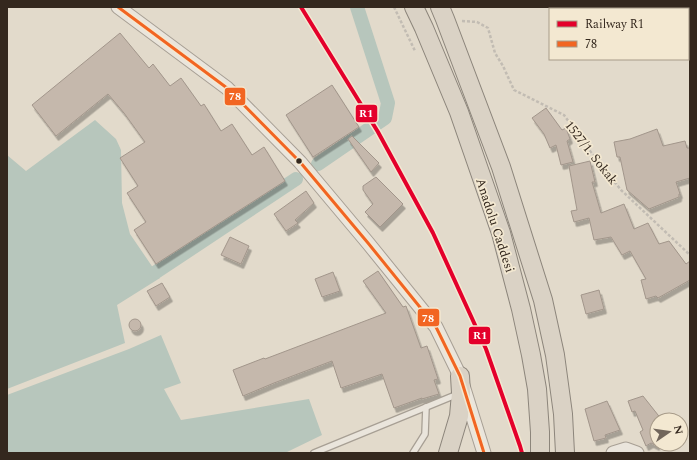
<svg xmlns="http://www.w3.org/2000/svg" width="697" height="460" viewBox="0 0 697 460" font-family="Spectral,serif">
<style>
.water{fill:#b7c6bc}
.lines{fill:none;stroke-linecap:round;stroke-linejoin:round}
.canal{stroke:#b7c6bc;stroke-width:14}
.building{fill:#c5b8ac;stroke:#a2968b;filter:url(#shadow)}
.service-casing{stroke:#a79f94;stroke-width:8}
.tertiary-casing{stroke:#a79f94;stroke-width:15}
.trunk-casing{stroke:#8c857b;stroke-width:20}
.path{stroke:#c2bcb3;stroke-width:2.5;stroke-dasharray:3 2;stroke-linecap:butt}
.service{stroke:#eae5dc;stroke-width:5.5}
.tertiary{stroke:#eae5dc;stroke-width:13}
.trunk{stroke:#dad2c5;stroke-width:18}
.bus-1-casing{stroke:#f3e8d1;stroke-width:6}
.bus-1{stroke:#f26522;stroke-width:3}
.rail-1-casing{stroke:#f3e8d1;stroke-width:7}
.rail-1{stroke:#e4002b;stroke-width:4}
.bus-dot{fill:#34281e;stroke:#f3e8d1;stroke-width:1.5}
.labels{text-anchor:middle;stroke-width:3.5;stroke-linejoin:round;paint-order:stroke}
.street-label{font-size:13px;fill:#34281e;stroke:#f3e8d1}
.line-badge{stroke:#f3e8d1;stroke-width:1.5}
.badge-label{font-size:11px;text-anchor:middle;font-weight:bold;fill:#fff}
</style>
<defs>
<filter id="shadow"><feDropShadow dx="2.5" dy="4.5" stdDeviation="0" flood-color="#0004"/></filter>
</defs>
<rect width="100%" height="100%" fill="#e2dacb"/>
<g class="water">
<polygon points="95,120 116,139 121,150 122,203 130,234 160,278 117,305 125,343 7,389 7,155 26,171"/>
<polygon points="161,335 181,383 164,389 181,420 309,399 322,435 285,453 7,453 7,395 129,349"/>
</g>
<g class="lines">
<g class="canal">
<polyline points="318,164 385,118 388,103 357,7"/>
<polyline points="156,272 296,179"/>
</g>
</g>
<g class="building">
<polygon points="120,33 149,68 153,64 170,86 181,78 201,106 204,104 221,131 232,124 252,155 264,147 285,181 156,264 134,230 146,222 127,193 138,186 120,158 145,142 124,113 108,94 56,136 32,105"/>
<polygon points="332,85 359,127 313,157 286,115"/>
<polygon points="546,108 562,130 566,128 570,139 567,141 573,162 561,165 556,145 550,148 544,134 532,118"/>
<polygon points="657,129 663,146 685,141 687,148 690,148 690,178 676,182 680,194 679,194 679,197 649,209 627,190 620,157 617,157 614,142 630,139"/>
<polygon points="352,136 379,163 371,172 348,139"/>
<polygon points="590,161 595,182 592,182 601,213 624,204 634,229 648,223 659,244 669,241 686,264 690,261 690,280 658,298 656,296 646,299 641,280 646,279 630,251 622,255 611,237 594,240 589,218 574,222 571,211 577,210 569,166"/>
<polygon points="376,177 403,204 380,227 365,212 373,204 363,190 363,186"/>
<polygon points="306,191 314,203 295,220 298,223 286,231 274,214"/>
<polygon points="230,237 249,246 241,264 221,255"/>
<polygon points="378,271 403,307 406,306 421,348 427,346 438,379 434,380 439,394 422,399 422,398 394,408 382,374 341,388 332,361 274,383 243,396 233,370 264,358 265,359 386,313 363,281"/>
<polygon points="333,272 340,291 322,297 315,279"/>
<polygon points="162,283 170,297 156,306 147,291"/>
<polygon points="599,290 604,309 586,314 581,295"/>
<circle cx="135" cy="325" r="6"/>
<polygon points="643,396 662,420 657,420 657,446 651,443 646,446 640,432 643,430 635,411 632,412 628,401"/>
<polygon points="607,401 620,430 605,435 606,438 594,441 585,409"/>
</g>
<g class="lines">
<defs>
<g id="service">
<polyline points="314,453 458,394"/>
<polyline points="413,453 425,434 426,407"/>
</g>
<g id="tertiary">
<polyline points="118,7 227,88 300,162 368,243 436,327 460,376 484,453"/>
<polyline points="613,453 626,449 637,453"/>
</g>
<g id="trunk">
<polyline points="414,7 424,28 459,112 501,233 521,309 531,355 537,389 540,432 540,453"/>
<polyline points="440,7 445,19 501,167 543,300 555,355 563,414 565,453"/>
<polyline points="448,453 459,416 461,393 460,376"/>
</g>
</defs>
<use href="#service" class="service-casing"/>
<use href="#tertiary" class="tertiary-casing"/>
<use href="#trunk" class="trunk-casing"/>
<g class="path">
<polyline points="394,7 415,51"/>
<polyline points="462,21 477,22 488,28 495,53 503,66 514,90 564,115 586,146 621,190 690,255"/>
</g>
<use href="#service" class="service"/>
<use href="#tertiary" class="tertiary"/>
<use href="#trunk" class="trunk"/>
<defs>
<polyline id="bus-1" points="118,7 227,88 300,162 368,243 436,327 460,376 484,453"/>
</defs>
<use href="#bus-1" class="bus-1-casing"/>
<use href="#bus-1" class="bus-1"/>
<defs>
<polyline id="rail-1" points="301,7 378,132 433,233 486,349 520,446 522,453"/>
</defs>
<use href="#rail-1" class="rail-1-casing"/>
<use href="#rail-1" class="rail-1"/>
</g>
<circle class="bus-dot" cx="299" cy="161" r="3.5"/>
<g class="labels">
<g class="street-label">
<text transform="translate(592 152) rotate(52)" y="5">1527/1. Sokak</text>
<text transform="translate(496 225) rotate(72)" y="5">Anadolu Caddesi</text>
</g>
</g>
<g class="line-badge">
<rect x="224" y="87" width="22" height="19" rx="4" fill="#f26522"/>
<rect x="355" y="104" width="23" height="19" rx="4" fill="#e4002b"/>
<rect x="417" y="308" width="23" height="19" rx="4" fill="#f26522"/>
<rect x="468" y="326" width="23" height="19" rx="4" fill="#e4002b"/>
</g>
<g class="badge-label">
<text x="235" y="100">78</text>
<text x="366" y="117">R1</text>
<text x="428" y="322">78</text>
<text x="480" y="339">R1</text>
</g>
<rect width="697" height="460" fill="none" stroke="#34281e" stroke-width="16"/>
<rect x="549" y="8" width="140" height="52" fill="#f3e8d1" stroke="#a79b89"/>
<rect x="557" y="21" width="20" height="6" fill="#e4002b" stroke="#a79b89"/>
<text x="585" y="28" font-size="12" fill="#34281e">Railway R1</text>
<rect x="557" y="41" width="20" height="6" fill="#f26522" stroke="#a79b89"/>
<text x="585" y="48" font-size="12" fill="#34281e">78</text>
<g transform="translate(669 432) rotate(77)"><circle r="19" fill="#f3e8d1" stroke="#a79b89"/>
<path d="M0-3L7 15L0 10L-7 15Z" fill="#71665b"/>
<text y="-6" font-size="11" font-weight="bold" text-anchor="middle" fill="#34281e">N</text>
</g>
</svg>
